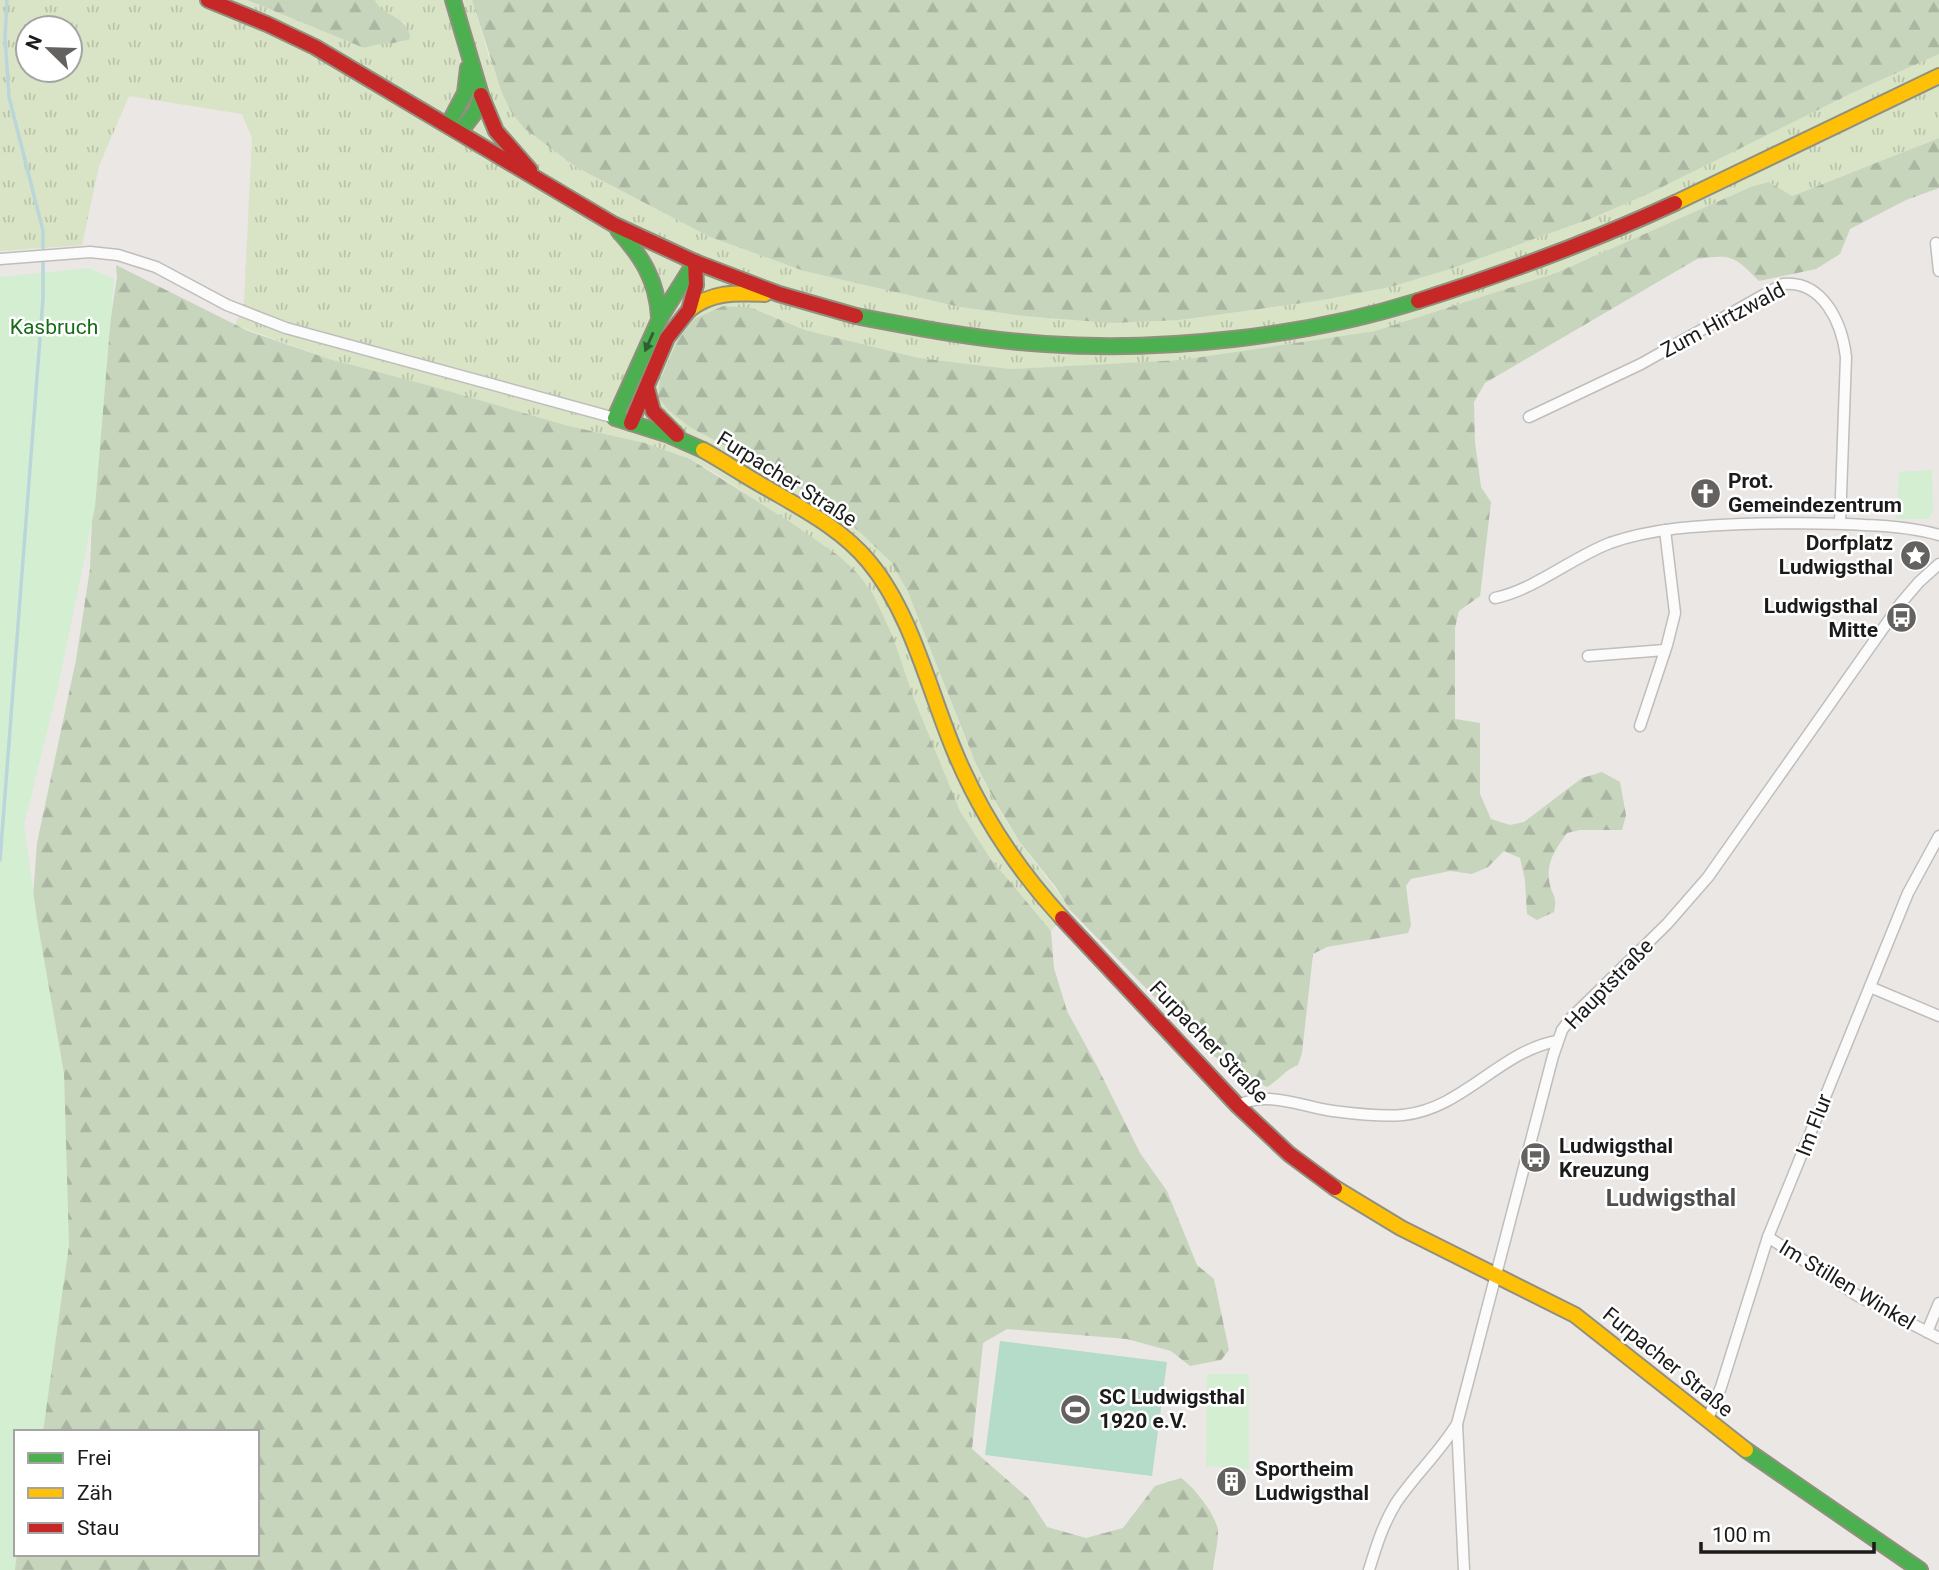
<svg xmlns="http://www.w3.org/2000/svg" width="1939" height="1570" viewBox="0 0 1939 1570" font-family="Roboto,sans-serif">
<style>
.grass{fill:url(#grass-tufts);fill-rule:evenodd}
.forest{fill:url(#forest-firs);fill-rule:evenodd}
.park{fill:#d4eed2}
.pitch{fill:#b4dcc8}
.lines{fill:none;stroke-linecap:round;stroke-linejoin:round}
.stream{stroke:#bbd6da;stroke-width:3.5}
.street-casing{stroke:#bfbebc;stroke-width:13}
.fast-casing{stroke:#91907f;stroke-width:18}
.slow-casing{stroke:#91907f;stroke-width:18}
.jam-casing{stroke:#91907f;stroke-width:18}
.street{stroke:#fcfbfb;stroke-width:10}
.fast{stroke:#4caf50;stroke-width:14}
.slow{stroke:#ffc107;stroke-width:14}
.jam{stroke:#c62828;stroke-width:14}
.oneway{fill:#315e33}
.labels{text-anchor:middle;stroke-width:5;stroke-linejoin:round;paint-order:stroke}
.street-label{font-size:21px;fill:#1b1b1b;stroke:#fff}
.park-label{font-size:21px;fill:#166d18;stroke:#fff}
.poi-label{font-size:21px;font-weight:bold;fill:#1b1b1b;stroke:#fff;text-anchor:start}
.quarter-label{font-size:24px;font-weight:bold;fill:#4e4e4e;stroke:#fff}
</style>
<defs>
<pattern id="grass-tufts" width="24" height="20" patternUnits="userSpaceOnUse" patternTransform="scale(1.75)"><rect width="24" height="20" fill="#d8e4c5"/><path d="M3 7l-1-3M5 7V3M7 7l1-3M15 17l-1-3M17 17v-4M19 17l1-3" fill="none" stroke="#b9c3a9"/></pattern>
<pattern id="forest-firs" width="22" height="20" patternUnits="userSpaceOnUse" patternTransform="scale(1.75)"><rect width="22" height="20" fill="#c7d5bc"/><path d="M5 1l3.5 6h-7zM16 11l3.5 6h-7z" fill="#aab6a1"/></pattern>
</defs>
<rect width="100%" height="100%" fill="#eae7e4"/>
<path class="grass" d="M0,0H247L364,48L374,44L404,42L405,23L380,9L375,0H472L489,57L524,128L576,167L710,237L804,271L960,307L1024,316L1180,320L1317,301L1453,268L1590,219L1648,194L1852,93L1939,54V138L1791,196L1769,182L1753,186L1556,273L1375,331L1181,360L1010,369L919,358L805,330L752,308L691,428C755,462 843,505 890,561C904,578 912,602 921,623C940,669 955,716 975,762C987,789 1002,817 1019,841C1035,864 1054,885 1070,910L1051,931L990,858L960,811L913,696L893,637L873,594L839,556L715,473L690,459L645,443L565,425L329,359L235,325L244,303L252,138L242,114L129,96L99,166L82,245L0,251ZM28,28H70V70H28Z"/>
<g class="forest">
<path d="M247,0H375C382,17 410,16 410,39C396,45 379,42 364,48Z"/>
<polygon points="472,0 1939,0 1939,54 1852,93 1648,194 1590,219 1453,268 1390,287 1317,301 1180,320 1112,323 1024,316 960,307 804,271 710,237 576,167 524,128 512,113 502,93"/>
<path d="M1939,138V188L1906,200L1850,229L1840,254L1816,269L1759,281C1734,256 1732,254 1697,259L1485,383L1474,402L1475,442L1481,487L1491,502L1480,596L1459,611L1455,628V719L1480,723V794L1491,819L1510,825L1524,822L1582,778L1602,772L1620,782L1626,815L1622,830H1580L1567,833C1557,847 1546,862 1549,880C1551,895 1558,895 1554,912L1537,920L1527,914L1525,880L1520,858L1504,851L1488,867L1472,874L1450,871L1411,879L1406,886L1411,925L1408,933L1327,947L1313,954L1302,1053L1298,1065C1285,1070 1279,1080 1267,1087L1245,1076L1209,1053L1070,910L1055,886L1019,841L993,798L975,762L908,592L891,562L861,533L829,507L745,456L691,428L668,410L658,397L660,380L678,339L694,319L723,306L752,308L805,330L919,358L1010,369L1181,360L1375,331L1556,273L1753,186L1769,182L1792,196Z"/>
<path d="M116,265L248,331L329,359L427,385L565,425L645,443L690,459L790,522L839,556L858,574L873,594L893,637L913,696L960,811L990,858L1051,931L1054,968L1067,1011L1097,1066L1140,1153L1167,1191L1197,1265L1214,1279L1229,1350L1221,1360L1190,1366L1171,1351L1127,1339L1007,1329L983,1343L972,1449L1029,1499L1047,1527L1086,1538L1123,1528L1155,1486L1181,1478C1193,1486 1217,1516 1218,1531C1218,1544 1214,1558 1213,1570H0L30,938L37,843L76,660L90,569L96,417L117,277ZM16,1432H257V1554H16Z"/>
</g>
<g class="park">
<polygon points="89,268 114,279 95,507 58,687 24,825 37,919 64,1073 69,1245 43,1432 16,1432 17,1554 15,1570 0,1570 0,277"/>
<polygon points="1932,470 1933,511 1928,519 1896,519 1899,472"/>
<polygon points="1207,1374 1249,1374 1249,1469 1206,1466"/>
</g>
<polygon class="pitch" points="1000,1341 1167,1362 1152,1476 985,1455"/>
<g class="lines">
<polyline class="stream" points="0,860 43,299 43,231 9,97 5,38 7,0"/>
<defs>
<g id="street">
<polyline points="1936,243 1939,271"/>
<polyline points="0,259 90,252 118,255 156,267 227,305 286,328 615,418"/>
<path d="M1529,417L1641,364L1783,284C1823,280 1842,323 1846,357L1840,523"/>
<path d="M1495,598C1536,589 1571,558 1610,543C1653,528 1698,526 1742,524C1783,523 1824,522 1865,525C1890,526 1916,528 1939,535"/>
<polyline points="1588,656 1665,650"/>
<polyline points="1640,726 1667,645 1675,613 1665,530"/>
<polyline points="1870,987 1939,1016"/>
<path d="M1239,1105C1268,1090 1303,1107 1333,1111C1356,1114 1381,1117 1403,1115C1463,1109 1500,1051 1557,1041"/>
<polyline points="1768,1237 1858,1296 1939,1338"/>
<polyline points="1927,1332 1939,1303"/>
<polyline points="1707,1421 1721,1387 1768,1237 1908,893 1939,836"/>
<path d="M1369,1570C1376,1547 1383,1524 1396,1503C1415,1475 1439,1453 1457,1424"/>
<polyline points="1464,1570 1457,1424 1553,1056 1562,1030 1571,1018 1667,924 1708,877 1901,603 1919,582 1939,564"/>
</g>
<g id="fast">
<polyline points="453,0 481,95 476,111 460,132"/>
<polyline points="448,125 465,93 468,68"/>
<path d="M618,230C642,257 657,280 659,317"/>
<polyline points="695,262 660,318 615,418 669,435 703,450"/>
<path d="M856,316C919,328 981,340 1045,344C1164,352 1304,337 1418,301"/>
<polyline points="1746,1450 1920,1570"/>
</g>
<g id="slow">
<polyline points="1675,203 1939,76"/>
<path d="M689,310C712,291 737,293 765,294"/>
<path d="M703,450C725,462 745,476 767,488C803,509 842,529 869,562C911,612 929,690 954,750C980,813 1016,868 1062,918"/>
<polyline points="1335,1188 1401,1228 1575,1315 1746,1450"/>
</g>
<g id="jam">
<polyline points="208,0 267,24 315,47 613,224 695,262"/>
<polyline points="481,95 496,131 530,170"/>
<polyline points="695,262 779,294 856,316"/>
<path d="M1418,301C1506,273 1591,242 1675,203"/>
<polyline points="647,388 653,411 677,435"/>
<polyline points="631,423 667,338 689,310 696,285 695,262"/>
<polyline points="1062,918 1238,1106 1289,1154 1335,1188"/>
</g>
</defs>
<use href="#street" class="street-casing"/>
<use href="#fast" class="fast-casing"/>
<use href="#slow" class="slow-casing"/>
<use href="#jam" class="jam-casing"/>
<use href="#street" class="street"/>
<use href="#fast" class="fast"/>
<use href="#slow" class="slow"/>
<use href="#jam" class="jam"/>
</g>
<defs><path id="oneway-solid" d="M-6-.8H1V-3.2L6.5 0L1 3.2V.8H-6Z" transform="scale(1.75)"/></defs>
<use class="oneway" href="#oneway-solid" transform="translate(649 342) rotate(114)"/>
<defs>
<symbol id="church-disc" viewBox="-11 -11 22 22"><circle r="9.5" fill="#636261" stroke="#fff"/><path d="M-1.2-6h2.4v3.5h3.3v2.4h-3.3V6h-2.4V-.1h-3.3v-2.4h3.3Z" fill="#fff"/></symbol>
<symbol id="sight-disc" viewBox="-11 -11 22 22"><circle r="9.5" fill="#636261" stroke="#fff"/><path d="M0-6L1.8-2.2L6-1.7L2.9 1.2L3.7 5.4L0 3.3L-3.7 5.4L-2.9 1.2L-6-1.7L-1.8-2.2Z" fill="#fff"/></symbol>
<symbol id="bus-disc" viewBox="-11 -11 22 22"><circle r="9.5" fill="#636261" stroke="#fff"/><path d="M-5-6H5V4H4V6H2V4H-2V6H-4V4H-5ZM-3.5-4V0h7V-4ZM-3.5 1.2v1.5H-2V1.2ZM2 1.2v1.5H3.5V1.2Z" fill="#fff"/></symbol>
<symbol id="stadium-disc" viewBox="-11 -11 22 22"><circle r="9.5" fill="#636261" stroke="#fff"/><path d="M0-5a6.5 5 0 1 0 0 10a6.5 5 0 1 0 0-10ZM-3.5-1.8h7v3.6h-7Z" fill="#fff"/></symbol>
<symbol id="building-disc" viewBox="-11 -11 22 22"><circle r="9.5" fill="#636261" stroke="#fff"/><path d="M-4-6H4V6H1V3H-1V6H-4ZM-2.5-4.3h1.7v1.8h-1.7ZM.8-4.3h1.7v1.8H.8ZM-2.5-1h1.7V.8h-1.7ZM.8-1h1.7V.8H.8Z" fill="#fff"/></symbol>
</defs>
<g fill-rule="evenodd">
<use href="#church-disc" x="1688" y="476" width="35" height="35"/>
<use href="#sight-disc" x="1898" y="538" width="35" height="35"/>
<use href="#bus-disc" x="1884" y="600" width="35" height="35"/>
<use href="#bus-disc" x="1518" y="1140" width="35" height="35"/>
<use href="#stadium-disc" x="1058" y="1392" width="35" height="35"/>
<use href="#building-disc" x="1214" y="1464" width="35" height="35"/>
</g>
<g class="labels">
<g class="street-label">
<text transform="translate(1723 320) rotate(-28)" y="7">Zum Hirtzwald</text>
<text transform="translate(787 479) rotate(32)" y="7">Furpacher Straße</text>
<text transform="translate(1609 984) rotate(-46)" y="7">Hauptstraße</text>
<text transform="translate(1209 1042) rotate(46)" y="7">Furpacher Straße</text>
<text transform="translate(1814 1125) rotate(-69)" y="7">Im Flur</text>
<text transform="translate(1847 1285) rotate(31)" y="7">Im Stillen Winkel</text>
<text transform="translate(1668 1362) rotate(39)" y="7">Furpacher Straße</text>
</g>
<g class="park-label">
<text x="54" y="334">Kasbruch</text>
</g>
<g class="poi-label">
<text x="1728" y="488">Prot.<tspan x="1728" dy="24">Gemeindezentrum</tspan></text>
<text x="1893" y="550" text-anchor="end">Dorfplatz<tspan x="1893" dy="24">Ludwigsthal</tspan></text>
<text x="1878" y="613" text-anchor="end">Ludwigsthal<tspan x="1878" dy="24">Mitte</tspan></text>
<text x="1559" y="1153">Ludwigsthal<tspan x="1559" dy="24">Kreuzung</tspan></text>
<text x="1099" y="1404">SC Ludwigsthal<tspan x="1099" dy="24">1920 e.V.</tspan></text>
<text x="1255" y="1476">Sportheim<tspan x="1255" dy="24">Ludwigsthal</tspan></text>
</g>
<g class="quarter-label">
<text x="1671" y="1206">Ludwigsthal</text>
</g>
</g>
<rect x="14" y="1430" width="245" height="126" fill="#ffffff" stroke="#a4a4a4" stroke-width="2"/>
<rect x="28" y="1453" width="35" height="10" fill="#4caf50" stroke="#a4a4a4" stroke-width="2"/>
<text x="77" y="1465" font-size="21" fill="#1b1b1b">Frei</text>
<rect x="28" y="1488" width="35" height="10" fill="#ffc107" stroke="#a4a4a4" stroke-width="2"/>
<text x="77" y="1500" font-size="21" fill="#1b1b1b">Zäh</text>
<rect x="28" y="1523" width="35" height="10" fill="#c62828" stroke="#a4a4a4" stroke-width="2"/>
<text x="77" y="1535" font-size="21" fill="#1b1b1b">Stau</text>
<g transform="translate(49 49) rotate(293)"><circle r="33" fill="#ffffff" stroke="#a4a4a4" stroke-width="2"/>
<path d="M0-5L12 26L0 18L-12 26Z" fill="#636261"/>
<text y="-10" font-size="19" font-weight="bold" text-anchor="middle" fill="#1b1b1b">N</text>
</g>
<path d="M1701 1542v10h173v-10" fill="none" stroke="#1b1b1b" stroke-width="3.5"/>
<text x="1712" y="1542" font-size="21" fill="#1b1b1b" stroke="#ffffff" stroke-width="5" paint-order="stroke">100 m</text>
</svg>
